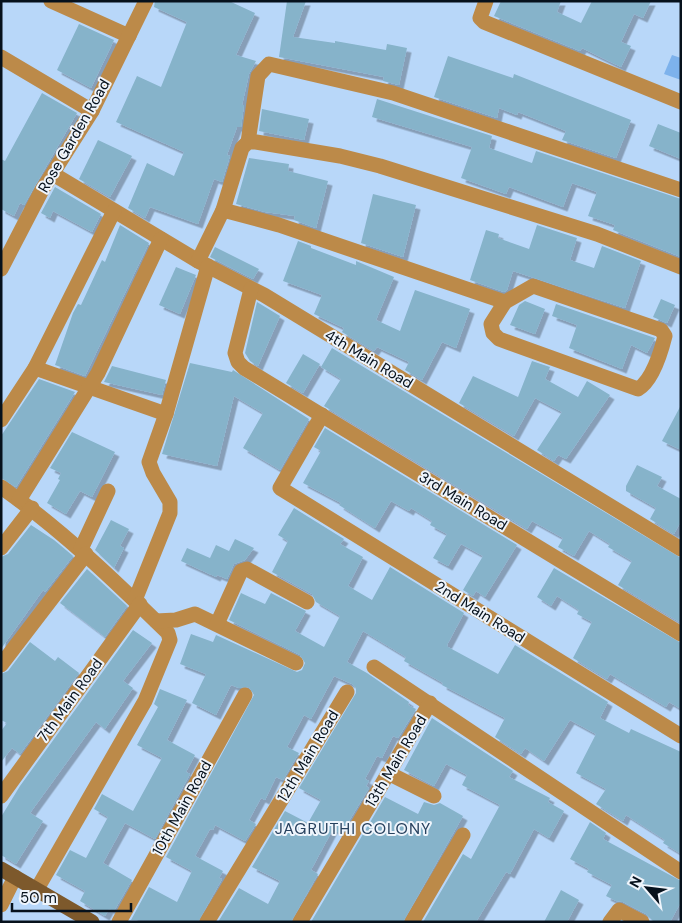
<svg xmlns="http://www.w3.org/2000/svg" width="682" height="923" viewBox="0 0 682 923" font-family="'DM Sans',sans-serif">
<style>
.water{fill:#7db2ec}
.building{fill:#86b3ca;filter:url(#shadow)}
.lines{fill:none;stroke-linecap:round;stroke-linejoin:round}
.minor{stroke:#bc8a49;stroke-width:15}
.major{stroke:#7d592c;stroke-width:15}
.labels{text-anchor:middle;stroke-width:4;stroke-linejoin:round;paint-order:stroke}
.street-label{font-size:15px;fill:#06111c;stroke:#eff5fc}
.neighbourhood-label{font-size:16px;letter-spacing:1px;fill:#27415e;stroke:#eff5fc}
</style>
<defs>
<filter id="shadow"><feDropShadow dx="4.5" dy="4.5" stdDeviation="0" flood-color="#0004"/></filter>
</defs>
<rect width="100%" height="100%" fill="#b8d7f9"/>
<polygon class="water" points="672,55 681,58 681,80 664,74"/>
<g class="building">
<polygon points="155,1 229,1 255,13 236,55 256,61 249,74 242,105 244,105 241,127 237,127 227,155 230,156 222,182 214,179 198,224 150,207 145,218 128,208 147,163 174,176 184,152 116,122 137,76 161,87 187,22 154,7"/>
<polygon points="287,1 306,1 293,37 335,43 335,41 386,50 387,44 407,48 399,85 383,81 384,77 279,57"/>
<polygon points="501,1 561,1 557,12 581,23 592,1 651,1 643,18 634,14 621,42 631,46 621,67 582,48 580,51 494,16"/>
<polygon points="79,24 114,40 91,88 57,70"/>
<polygon points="448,56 513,78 514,74 631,120 616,158 562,140 566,131 518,112 517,115 499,108 497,118 434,97"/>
<polygon points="42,93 77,113 24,205 20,203 14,216 1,209 1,159 5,161"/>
<polygon points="377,99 492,136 489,148 532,163 536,151 681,199 681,257 613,230 615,225 588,216 597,192 572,183 563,207 509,187 506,194 461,178 472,147 372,117"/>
<polygon points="262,109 309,119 304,140 259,131"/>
<polygon points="658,124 681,133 681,159 649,146"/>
<polygon points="98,140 132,156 110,197 79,179"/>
<polygon points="249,158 289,164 288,171 328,181 316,228 294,220 295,216 265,212 236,204"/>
<polygon points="55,187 101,214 92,232 53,211 50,218 41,213"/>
<polygon points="373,194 416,205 403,257 361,243"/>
<polygon points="120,225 149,243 85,376 55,365 73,313 78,304 81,305 102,260 105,262"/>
<polygon points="537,225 577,238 570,260 594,268 602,246 641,261 625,308 513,271 507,290 504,292 470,280 486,230 499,234 498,238 529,249"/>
<polygon points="298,241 311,246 311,248 356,265 356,261 394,277 376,320 400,331 415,290 470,309 456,348 442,342 422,380 405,370 409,362 377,347 374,351 342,332 344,328 314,314 322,295 283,281"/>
<polygon points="215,247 259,269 253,279 210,257"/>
<polygon points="176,267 196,275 180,314 159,305"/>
<polygon points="661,299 675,305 667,323 653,317"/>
<polygon points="525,301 545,309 535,334 510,325 519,305"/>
<polygon points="257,302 280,316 258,366 250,361 245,353"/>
<polygon points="556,304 655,338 647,353 631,345 622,369 569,348 577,325 552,316"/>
<polygon points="332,348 681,558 681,623 618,585 632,561 608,547 610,544 589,531 574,556 558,547 563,538 532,521 527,529 324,406 341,379 321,367"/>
<polygon points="303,354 320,364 303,393 286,383"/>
<polygon points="532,361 550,367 545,379 578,397 587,381 610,395 566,459 558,455 554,461 537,450 562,412 535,398 514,436 459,403 473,376 518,397"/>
<polygon points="190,363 232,372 233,370 309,419 280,470 243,448 263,413 234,396 217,466 162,454"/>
<polygon points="112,366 166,380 162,395 104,382"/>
<polygon points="39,379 75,392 16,487 1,478 1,436"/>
<polygon points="681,405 681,450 662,441"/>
<polygon points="325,428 517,545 485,597 476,591 473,596 463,590 483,556 461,544 448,566 433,558 447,534 430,525 432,521 411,508 409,511 391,501 375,528 339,505 341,503 303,483 321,451 314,447"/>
<polygon points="72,432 115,452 92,497 80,491 66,514 47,503 60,480 58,479 61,473 50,468"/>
<polygon points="637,465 662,477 657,486 681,499 681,521 674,534 650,519 656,508 626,491 626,486"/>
<polygon points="294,508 344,539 340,544 363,557 348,586 372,600 390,567 464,613 447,645 448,647 498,674 515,645 608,702 600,718 629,733 631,729 681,752 681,854 663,843 665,840 626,815 623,821 596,804 606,789 576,773 596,734 570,720 544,761 525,748 521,754 495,737 505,718 442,685 443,683 404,661 406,657 363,631 347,662 367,673 409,702 408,705 416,709 398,738 393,736 382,758 377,756 365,779 369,781 366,786 369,788 341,834 333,829 311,870 318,874 291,922 218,922 239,888 268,904 280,881 252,867 285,811 308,823 321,800 299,788 356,693 356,688 352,684 334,676 311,719 304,715 287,747 299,753 283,780 276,777 265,800 261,798 249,820 256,824 245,841 215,825 213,830 210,829 195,856 223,871 219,878 222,879 198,922 131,920 149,887 177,902 192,871 166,857 254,695 249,687 239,688 231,685 216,715 192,703 206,674 180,664 191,634 213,642 216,635 297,672 302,670 305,663 300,655 229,620 241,593 265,604 271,593 306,611 295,631 324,647 340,616 316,602 312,594 272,572 288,541 278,535"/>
<polygon points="111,520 129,529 120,546 124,548 114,568 95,550"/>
<polygon points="31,525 54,540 73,556 45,592 43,590 1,649 1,557 8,554"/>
<polygon points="235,539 254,548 245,560 234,564 227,579 217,575 216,577 181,561 187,548 210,558 216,545 229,551"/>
<polygon points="554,568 681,643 681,709 669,702 666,707 610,674 607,679 573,658 592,622 577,614 579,610 557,596 551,606 537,597"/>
<polygon points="87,569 127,606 105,637 60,603"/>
<polygon points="133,630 152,643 123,681 133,688 105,729 96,722 30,813 43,821 16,864 1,855 1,817 20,786"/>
<polygon points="30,642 55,661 58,657 79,673 20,754 12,748 1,762 1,731 7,723 1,720 1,674 8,671"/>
<polygon points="160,689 187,700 167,740 195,755 186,772 190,774 155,839 125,823 103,863 132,880 114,911 109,909 105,916 80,901 85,891 56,875 70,850 86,858 108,817 94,809 102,794 133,811 162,758 137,745 158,707 154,704"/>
<polygon points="432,718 513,771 509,777 550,798 548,802 564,811 549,838 534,829 510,874 506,872 476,922 423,922 463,854 471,859 500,805 462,785 467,775 446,764 434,786 404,770"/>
<polygon points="385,797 418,814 424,802 434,805 440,803 463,816 403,922 311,922"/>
<polygon points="590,822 606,833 603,839 681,881 681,902 670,922 654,922 646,914 623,902 616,901 606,896 612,885 587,872 589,869 570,859"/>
<polygon points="561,890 579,900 567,922 544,922"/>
</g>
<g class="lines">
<g class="minor">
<polyline points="51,1 129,36"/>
<polyline points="486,1 480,18 484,22 681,102"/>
<polyline points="1,57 92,111"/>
<polyline points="248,142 258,76 269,64 393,93 681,190"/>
<polyline points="53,174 198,261 264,295 681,549"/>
<polyline points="223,210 279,225 505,302"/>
<polyline points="198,261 223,210 242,148 248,142 256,142 340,156 380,166 597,234 681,267"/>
<polyline points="1,269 42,190 92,111 146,1"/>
<path d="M533,286L661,330L665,336C661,352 652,381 638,389L499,339L493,333L491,324L505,302Z"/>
<polyline points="251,289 235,353 238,362 244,368 681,634"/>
<polyline points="35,368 166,414"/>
<polyline points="322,415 280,488 681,736"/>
<polyline points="1,420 35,368 114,211"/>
<path d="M1,487C62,530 115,581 168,633L170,640L145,701L37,889"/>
<polyline points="19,500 98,373 161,239"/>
<polyline points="1,548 32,508"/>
<polyline points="81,549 108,491"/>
<polyline points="135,600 170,513 170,502 153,473 149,462 166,414 208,266"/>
<polyline points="156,621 176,620 195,614 296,663"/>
<polyline points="217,624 241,571 247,569 307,602"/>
<polyline points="1,665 86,554"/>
<polyline points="374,667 681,872"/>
<polyline points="388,773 434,796"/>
<polyline points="1,796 140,604"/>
<polyline points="1,905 15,877"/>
<polyline points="119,922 245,695"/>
<polyline points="207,922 347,692"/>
<polyline points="300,922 430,703"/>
<polyline points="412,922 463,835"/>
<polyline points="610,922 619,910 642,922"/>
</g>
<polyline class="major" points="1,869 92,922"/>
</g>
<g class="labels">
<g class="street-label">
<text transform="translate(74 136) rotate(-60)" y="5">Rose Garden Road</text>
<text transform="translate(369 359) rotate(31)" y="5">4th Main Road</text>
<text transform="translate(463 501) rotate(31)" y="5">3rd Main Road</text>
<text transform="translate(480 612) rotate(32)" y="5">2nd Main Road</text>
<text transform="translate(70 700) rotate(-54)" y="5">7th Main Road</text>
<text transform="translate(308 756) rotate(-59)" y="5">12th Main Road</text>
<text transform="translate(396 761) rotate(-59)" y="5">13th Main Road</text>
<text transform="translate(182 808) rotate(-61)" y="5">10th Main Road</text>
</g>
<g class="neighbourhood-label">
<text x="353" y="834">JAGRUTHI COLONY</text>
</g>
</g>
<rect width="682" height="923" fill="none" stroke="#06111c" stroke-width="5"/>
<g transform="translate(647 888) rotate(298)" stroke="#eff5fc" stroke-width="4" paint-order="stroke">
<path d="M0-4L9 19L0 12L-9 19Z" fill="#06111c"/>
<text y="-8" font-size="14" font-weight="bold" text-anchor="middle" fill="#06111c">N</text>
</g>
<path d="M12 903v8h119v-8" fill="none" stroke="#06111c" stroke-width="2.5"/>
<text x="20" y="903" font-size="15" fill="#06111c" stroke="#eff5fc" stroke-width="4" paint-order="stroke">50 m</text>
</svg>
